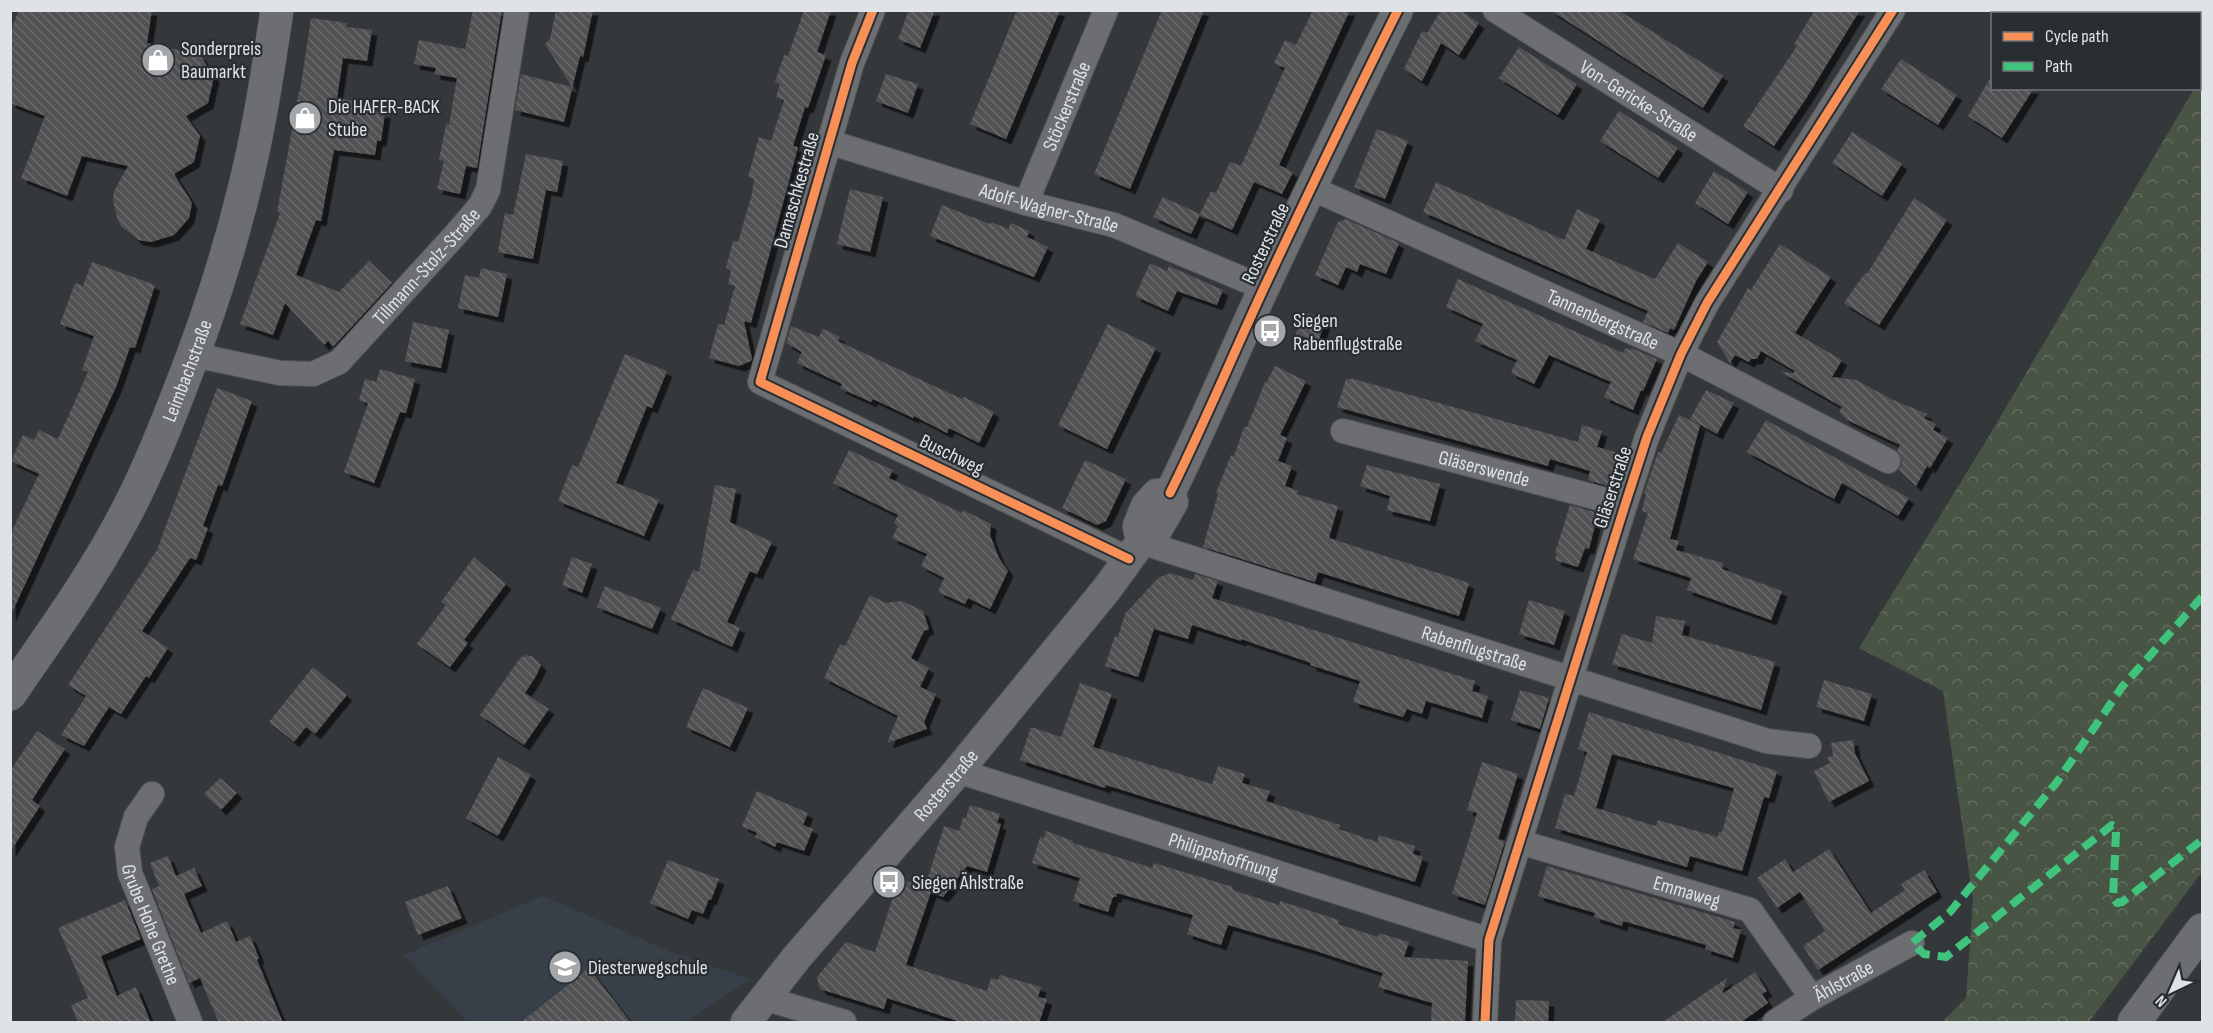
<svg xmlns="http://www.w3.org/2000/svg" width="2213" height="1033" viewBox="0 0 2213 1033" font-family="'Sofia Sans Condensed',sans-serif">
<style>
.built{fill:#374048}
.forest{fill:url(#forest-crowns)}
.building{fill:url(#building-back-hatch);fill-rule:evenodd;filter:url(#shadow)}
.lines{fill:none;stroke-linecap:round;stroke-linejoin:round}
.minor-casing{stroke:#545659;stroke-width:26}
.tertiary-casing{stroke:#545659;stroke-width:32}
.secondary-casing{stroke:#545659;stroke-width:34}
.minor{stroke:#6c6e71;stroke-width:24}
.tertiary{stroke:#6c6e71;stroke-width:30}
.secondary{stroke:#6c6e71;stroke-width:33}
.quiet{stroke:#40c37c;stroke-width:8;stroke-dasharray:15 8;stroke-linecap:butt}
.cycleway-casing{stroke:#292e33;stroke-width:13}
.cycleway{stroke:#f78f57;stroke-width:9}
.labels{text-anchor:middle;stroke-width:4.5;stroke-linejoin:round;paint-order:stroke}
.poi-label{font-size:20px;fill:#dfe3e6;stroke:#292e33;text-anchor:start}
.street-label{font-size:20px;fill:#dfe3e6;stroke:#292e33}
</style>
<defs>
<pattern id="forest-crowns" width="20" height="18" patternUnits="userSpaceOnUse" patternTransform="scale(1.5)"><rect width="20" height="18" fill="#485545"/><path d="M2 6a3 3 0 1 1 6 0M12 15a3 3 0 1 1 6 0" fill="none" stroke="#626d60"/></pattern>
<pattern id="building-back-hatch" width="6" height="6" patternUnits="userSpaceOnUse" patternTransform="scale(1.5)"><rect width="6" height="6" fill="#515153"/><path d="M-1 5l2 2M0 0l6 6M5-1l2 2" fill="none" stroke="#6a6a6c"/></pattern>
<filter id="shadow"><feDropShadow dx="5.5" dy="5.5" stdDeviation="0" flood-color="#0009"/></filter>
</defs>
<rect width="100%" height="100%" fill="#35383b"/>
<polygon class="built" points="543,896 676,954 751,979 684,1022 468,1022 404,955"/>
<polygon class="forest" points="2202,75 2202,872 2089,1022 1942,1022 1966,998 1973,900 1943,691 1859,648 1986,441 2194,89 2200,88 2200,80"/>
<g class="building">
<polygon points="19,10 152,10 147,43 200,55 214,77 208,103 186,116 200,136 194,162 174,174 192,203 189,218 174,235 151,242 138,240 121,226 117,218 113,200 114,191 128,166 82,156 67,196 21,178 45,116 10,103 10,33"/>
<polygon points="473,10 502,10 477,168 466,166 460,194 437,189 444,161 439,160 446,124 449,125 457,78 434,74 436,68 414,64 419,40 465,49"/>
<polygon points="556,10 593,10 583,57 580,56 564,122 515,110 521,74 572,87 545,44 550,39"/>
<polygon points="804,10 831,10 817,52 826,55 808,108 805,107 793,146 798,147 751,323 744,321 752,359 751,361 739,366 709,358 718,324 724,325 735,286 728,284 731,270 726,268 733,241 738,242 752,193 754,179 748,177 759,137 771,141 784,100 776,97 780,84 775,82 784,55 788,56"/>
<polygon points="909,10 935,10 920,48 898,39"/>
<polygon points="1017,10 1060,10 1006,139 970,124"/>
<polygon points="1162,10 1204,10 1130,189 1094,174"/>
<polygon points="1313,10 1350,10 1279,165 1293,172 1282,194 1254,182 1232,230 1200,215 1191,234 1153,217 1163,197 1200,214 1211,191 1216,193 1230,162 1241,166 1285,68 1274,63 1285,40 1296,45"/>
<polygon points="1441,10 1460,10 1479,23 1459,55 1441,43 1422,81 1404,69 1422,31 1427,33"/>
<polygon points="1550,10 1618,10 1723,76 1703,108"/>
<polygon points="1815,10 1860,10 1807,97 1774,146 1743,126 1797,46 1794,44"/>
<polygon points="311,18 347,23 346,27 372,30 367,61 343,58 337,98 368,103 367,110 385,113 381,141 377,141 375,155 334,150 321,221 316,220 296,275 339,292 369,261 392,283 333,347 328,341 324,345 285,303 273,335 240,324 280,213 277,212 299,91 300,91"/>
<polygon points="1519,47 1577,84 1558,115 1499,78"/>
<polygon points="1901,59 1957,95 1938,125 1881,89"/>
<polygon points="886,74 918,84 908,113 876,101"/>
<polygon points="1992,75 1992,88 2034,88 2002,138 1968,116"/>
<polygon points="1619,111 1678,148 1658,178 1600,141"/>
<polygon points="1377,129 1408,141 1385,199 1354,187"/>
<polygon points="1852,132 1902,164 1882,196 1832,163"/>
<polygon points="526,154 563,161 557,192 546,190 533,259 498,252 505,213 513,215"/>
<polygon points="1714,171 1748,192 1728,224 1695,203"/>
<polygon points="1436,182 1564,240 1577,209 1600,220 1586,249 1655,279 1678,243 1708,262 1696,281 1674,330 1670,328 1668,333 1643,322 1648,311 1423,212"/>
<polygon points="850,189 883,197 870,252 837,244"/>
<polygon points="1914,198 1947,220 1879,325 1844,303 1865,273 1867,274"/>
<polygon points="942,205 990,224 991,222 1008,229 1011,223 1029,231 1027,237 1048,247 1034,277 930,236"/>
<polygon points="1346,219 1399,243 1386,274 1360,264 1357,272 1346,267 1338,285 1315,275 1338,222"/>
<polygon points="1780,244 1831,277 1795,333 1842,360 1832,377 1856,380 1891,399 1927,414 1924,418 1936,424 1933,430 1948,438 1930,468 1927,466 1916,486 1899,470 1902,461 1897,451 1900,445 1847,420 1839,412 1842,407 1781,372 1794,373 1795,371 1761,351 1757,359 1751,359 1749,362 1735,355 1730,363 1717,342 1748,288 1751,290"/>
<polygon points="92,262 155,285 135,348 130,347 116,387 10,617 10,535 39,474 11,461 23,435 34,440 39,430 58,439 88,372 82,370 94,336 60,324 75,283 83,286"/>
<polygon points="1150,263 1167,271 1169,266 1223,290 1217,305 1177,291 1168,311 1135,296"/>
<polygon points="481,268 507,274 498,317 458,308 465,275 479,278"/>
<polygon points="1458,279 1623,353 1625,348 1631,350 1632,348 1657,359 1643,391 1641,390 1633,410 1604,397 1611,382 1549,355 1534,384 1511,373 1517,360 1475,341 1483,324 1446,307"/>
<polygon points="1304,312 1326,320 1318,342 1296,334"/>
<polygon points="413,322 449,330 441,368 405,361"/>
<polygon points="1108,324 1156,348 1107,449 1058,425"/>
<polygon points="791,326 819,337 823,329 840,337 838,341 962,399 964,397 994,412 979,443 949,428 947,433 914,416 913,418 873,399 871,402 840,388 842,384 797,363 802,352 786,343"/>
<polygon points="625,354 667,371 652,408 647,406 616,483 659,500 644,536 558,501 572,465 578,467"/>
<polygon points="1275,366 1306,381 1280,435 1287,438 1278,461 1292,466 1285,486 1298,491 1297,494 1338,506 1329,538 1469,583 1459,616 1318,572 1315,582 1203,547 1218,494 1216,493 1231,455 1234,456 1244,427 1247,427 1265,382 1266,383"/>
<polygon points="380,369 415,379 406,413 400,412 374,483 344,472 368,403 359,400 365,379 376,382"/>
<polygon points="1346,379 1354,379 1578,442 1582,425 1602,431 1597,447 1626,455 1617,485 1608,483 1607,486 1588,480 1590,471 1550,459 1548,466 1337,407"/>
<polygon points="217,388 252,401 222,486 218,485 203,526 208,528 196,560 190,558 142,631 168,648 149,678 146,676 121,714 109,707 84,746 61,735 86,696 68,685 157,550"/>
<polygon points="1706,390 1734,403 1717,434 1690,419"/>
<polygon points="1679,415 1700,425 1670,539 1679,541 1676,550 1723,563 1722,569 1782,591 1771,620 1687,590 1691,578 1633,559 1648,513 1642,511 1646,494 1644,493 1658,452 1661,453"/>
<polygon points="1766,420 1909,498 1898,516 1842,483 1834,499 1747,452"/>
<polygon points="849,450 893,470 889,478 962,513 963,510 991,524 990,535 999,558 1008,571 990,609 968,598 965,604 938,592 944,578 921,566 927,554 892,538 898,526 894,523 898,515 833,483"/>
<polygon points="1085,460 1126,479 1106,521 1097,525 1062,508"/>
<polygon points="1367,465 1440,484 1430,521 1387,510 1390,496 1360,486"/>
<polygon points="715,485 736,489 730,522 772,542 757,574 750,571 727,622 740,628 732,647 671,619 693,570 699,572"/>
<polygon points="1570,505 1598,513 1589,549 1585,548 1578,567 1555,560 1557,553 1555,553"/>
<polygon points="474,557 506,584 464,640 468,643 450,667 417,644 446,605 441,602"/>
<polygon points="572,557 592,564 582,593 562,585"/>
<polygon points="1170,573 1193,580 1195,574 1218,581 1212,598 1475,681 1472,691 1488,696 1482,718 1426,701 1422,714 1407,709 1403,717 1353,702 1360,681 1310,665 1311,663 1241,639 1241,641 1192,625 1188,639 1154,629 1138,677 1105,666 1115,636 1118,637 1125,614 1158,578"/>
<polygon points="605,586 661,608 652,629 597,607"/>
<polygon points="870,595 886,603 902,601 923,611 929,629 924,631 911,658 929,668 920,687 936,694 924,722 927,729 887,743 898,716 824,678 840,644 845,646"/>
<polygon points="1529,600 1565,611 1554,645 1519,634"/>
<polygon points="1656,616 1685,621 1682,635 1775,662 1761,710 1612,664 1622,634 1652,643"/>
<polygon points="527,655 533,657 541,665 536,676 525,693 549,709 524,745 480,715 520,658"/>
<polygon points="313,667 347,695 315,734 306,727 294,742 269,722"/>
<polygon points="1824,680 1872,694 1864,721 1816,707"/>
<polygon points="1080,683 1112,694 1093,747 1212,784 1218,766 1245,774 1242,783 1270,791 1266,801 1340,825 1339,829 1377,842 1379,835 1415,846 1413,854 1423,857 1415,882 1106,785 1105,788 1020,760 1031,727 1061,737"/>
<polygon points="703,688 748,708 730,747 686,727"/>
<polygon points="1520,690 1549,698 1540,729 1511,720"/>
<path d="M1589,712L1777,771L1769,798L1764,797L1742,871L1690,856L1687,867L1555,828L1565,794L1574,796L1587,752L1578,749ZM1612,754L1734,788L1722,832H1719L1718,837L1658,820L1656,826L1596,808Z"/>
<polygon points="37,731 65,749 32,800 40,806 10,852 10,771"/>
<polygon points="1853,740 1855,753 1869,781 1829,802 1814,771 1830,763 1827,758 1833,755 1831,743"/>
<polygon points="498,757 531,775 498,836 466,818"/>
<polygon points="1482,762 1518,774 1498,839 1505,841 1485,905 1452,894 1477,813 1467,810"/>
<polygon points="220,778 237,793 221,810 204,794"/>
<polygon points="757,791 808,813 803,825 813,829 804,851 777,842 775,847 755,837 757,833 742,826"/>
<polygon points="970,805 1000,814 997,823 1001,824 987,872 967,866 943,897 931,892 906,965 987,991 991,978 998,980 1000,975 1041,987 1038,997 1047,999 1039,1023 964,1023 887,998 884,1009 820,989 817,977 846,942 875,952 899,879 925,887 944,826 959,831 963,818 966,818"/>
<polygon points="1046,831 1073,841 1073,843 1152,868 1154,863 1233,887 1233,890 1279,905 1280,901 1339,920 1338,924 1378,937 1379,933 1409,942 1404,957 1468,961 1465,1023 1431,1021 1432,1003 1378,987 1383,973 1310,949 1228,925 1221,945 1187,934 1193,915 1117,893 1116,897 1113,897 1108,912 1073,901 1080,878 1032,863 1040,837 1044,838"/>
<polygon points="1829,849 1871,913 1905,890 1901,884 1924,870 1937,892 1818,970 1803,946 1825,931 1800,892 1777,908 1757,878 1785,859 1793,872"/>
<polygon points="168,856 176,876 194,868 202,886 184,894 201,933 227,921 236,942 250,936 259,958 257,960 283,1023 219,1023 200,978 189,983 152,889 159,886 150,863"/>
<polygon points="668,860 719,879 711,900 709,899 703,914 692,910 688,919 650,903"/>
<polygon points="1547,866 1735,922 1733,928 1741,930 1733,958 1705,949 1706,945 1623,921 1622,926 1594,917 1595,913 1538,896"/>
<polygon points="448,886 462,918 418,935 405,902"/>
<polygon points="125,900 141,939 101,956 117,996 136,987 151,1023 78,1023 71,1005 88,998 58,928"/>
<polygon points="589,968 631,1023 520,1023"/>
<polygon points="1755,972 1767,991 1762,994 1768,1003 1740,1023 1661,1023 1727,978 1722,994"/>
<polygon points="1516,1000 1549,1001 1548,1023 1515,1023"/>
</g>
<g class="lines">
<defs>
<g id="minor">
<polyline points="873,10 852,63 760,382 1129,559"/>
<path id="s1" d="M1495,10L1781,190"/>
<path id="s2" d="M829,142L1026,203L1114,225L1264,288"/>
<path id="s3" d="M1311,188L1681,354L1888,461"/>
<path id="s4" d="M1026,203L1106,10"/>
<path id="s5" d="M194,355L280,373L313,374L339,362L456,234L480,206L488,190L517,10"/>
<path id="s6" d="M1343,431L1625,505"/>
<path id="s7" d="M1141,542L1767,741L1809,746"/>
<path id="s8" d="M958,771L1489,940"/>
<path id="s9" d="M152,794L136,817L127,847L130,873L190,1022"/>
<path id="s10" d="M1520,842L1750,910L1812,998"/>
<polyline points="764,998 844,1022"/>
<polyline points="1485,1022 1489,940 1625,505 1647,437 1681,354 1707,303 1893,10"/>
<path id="s11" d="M1775,1022L1812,998L1912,943"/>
</g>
<g id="tertiary">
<polyline points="1141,542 1138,526 1146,506 1157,494 1170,493"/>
<path id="s12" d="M746,1022L797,957L958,771L1106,590L1141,542L1155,533L1173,502L1170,493C1203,426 1232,357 1263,290C1307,196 1351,103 1398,10"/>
</g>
<g id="secondary">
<path id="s13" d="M10,694C48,638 87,585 119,526C142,485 160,441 177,397C204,329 227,260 244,190C259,131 268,70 277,10"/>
<polyline points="2134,1022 2202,930"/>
</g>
</defs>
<use href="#minor" class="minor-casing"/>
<use href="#tertiary" class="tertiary-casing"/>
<use href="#secondary" class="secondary-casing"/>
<use href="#minor" class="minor"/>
<use href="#tertiary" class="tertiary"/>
<use href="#secondary" class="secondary"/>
<polyline class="quiet" points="2202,597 2122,687 2057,782 1950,912 1912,943 1924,954 1946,957 2112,825 2116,827 2116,833 2113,898 2117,903 2122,902 2202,840"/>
<defs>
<g id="cycleway">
<polyline points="873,10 852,63 760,382 1129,559"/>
<path d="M1170,493C1203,426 1232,357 1263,290C1307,196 1351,103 1398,10"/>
<polyline points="1485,1022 1489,940 1625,505 1647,437 1681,354 1707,303 1893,10"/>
</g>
</defs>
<use href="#cycleway" class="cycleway-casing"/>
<use href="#cycleway" class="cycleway"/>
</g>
<defs>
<symbol id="shop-disc" viewBox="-11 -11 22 22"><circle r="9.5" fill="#a4a7aa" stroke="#292e33"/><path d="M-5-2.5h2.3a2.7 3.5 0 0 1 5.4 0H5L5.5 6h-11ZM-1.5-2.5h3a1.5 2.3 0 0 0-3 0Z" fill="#fff"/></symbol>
<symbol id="bus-disc" viewBox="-11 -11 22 22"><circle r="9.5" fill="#a4a7aa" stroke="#292e33"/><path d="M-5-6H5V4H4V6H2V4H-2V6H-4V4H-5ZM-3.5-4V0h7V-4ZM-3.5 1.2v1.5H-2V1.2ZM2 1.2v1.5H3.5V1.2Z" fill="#fff"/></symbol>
<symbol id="school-disc" viewBox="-11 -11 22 22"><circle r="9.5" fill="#a4a7aa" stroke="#292e33"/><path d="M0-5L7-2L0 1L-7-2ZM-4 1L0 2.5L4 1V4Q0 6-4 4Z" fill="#fff"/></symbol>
</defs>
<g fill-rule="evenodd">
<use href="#shop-disc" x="139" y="41" width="38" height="38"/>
<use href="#shop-disc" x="286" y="99" width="38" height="38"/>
<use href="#bus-disc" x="1251" y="312" width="38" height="38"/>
<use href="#bus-disc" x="870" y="863" width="38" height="38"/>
<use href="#school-disc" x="546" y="948" width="38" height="38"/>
</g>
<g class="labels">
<g class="poi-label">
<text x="181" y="55">Sonderpreis<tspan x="181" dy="23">Baumarkt</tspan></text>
<text x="328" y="113">Die HAFER-BACK<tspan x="328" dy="23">Stube</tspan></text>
<text x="1293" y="327">Siegen<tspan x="1293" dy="23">Rabenflugstraße</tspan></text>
<text x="912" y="889">Siegen Ählstraße</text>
<text x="588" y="974">Diesterwegschule</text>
</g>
<g class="street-label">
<text dy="7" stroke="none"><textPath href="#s1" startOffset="170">Von-Gericke-Straße</textPath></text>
<text dy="7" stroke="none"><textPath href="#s4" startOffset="105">Stöckerstraße</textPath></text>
<text transform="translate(796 190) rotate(-74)" y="7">Damaschkestraße</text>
<text dy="7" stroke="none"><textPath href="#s2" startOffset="230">Adolf-Wagner-Straße</textPath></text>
<text transform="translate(1265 243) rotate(-65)" y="7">Rosterstraße</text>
<text dy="7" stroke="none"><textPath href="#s5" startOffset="279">Tillmann-Stolz-Straße</textPath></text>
<text dy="7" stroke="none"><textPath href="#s3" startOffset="320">Tannenbergstraße</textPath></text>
<text dy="7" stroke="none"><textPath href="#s13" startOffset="370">Leimbachstraße</textPath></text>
<text transform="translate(952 454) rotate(26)" y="7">Buschweg</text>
<text dy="7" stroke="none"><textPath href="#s6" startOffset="146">Gläserswende</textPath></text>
<text transform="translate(1612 487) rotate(-72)" y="7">Gläserstraße</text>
<text dy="7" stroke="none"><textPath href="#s7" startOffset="350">Rabenflugstraße</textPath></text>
<text dy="7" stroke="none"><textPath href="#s12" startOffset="310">Rosterstraße</textPath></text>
<text dy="7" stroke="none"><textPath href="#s8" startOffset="279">Philippshoffnung</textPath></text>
<text dy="7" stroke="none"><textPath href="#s10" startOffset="174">Emmaweg</textPath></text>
<text dy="7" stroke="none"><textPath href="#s9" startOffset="141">Grube Hohe Grethe</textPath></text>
<text dy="7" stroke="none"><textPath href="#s11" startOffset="80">Ählstraße</textPath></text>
</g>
</g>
<rect width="2213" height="1033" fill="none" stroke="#dfe3e6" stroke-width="24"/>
<rect x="1991" y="12" width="210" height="78" fill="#292e33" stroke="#72767b" stroke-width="1.5"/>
<rect x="2003" y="32" width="30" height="9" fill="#f78f57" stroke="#72767b" stroke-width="1.5"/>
<text x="2045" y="42" font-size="18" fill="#dfe3e6">Cycle path</text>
<rect x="2003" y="62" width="30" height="9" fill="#40c37c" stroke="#72767b" stroke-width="1.5"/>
<text x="2045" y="72" font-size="18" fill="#dfe3e6">Path</text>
<g transform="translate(2171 991) rotate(224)" stroke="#292e33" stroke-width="4.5" paint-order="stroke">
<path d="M0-4.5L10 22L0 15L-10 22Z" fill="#dfe3e6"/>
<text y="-9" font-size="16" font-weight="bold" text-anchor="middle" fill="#dfe3e6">N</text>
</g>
</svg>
